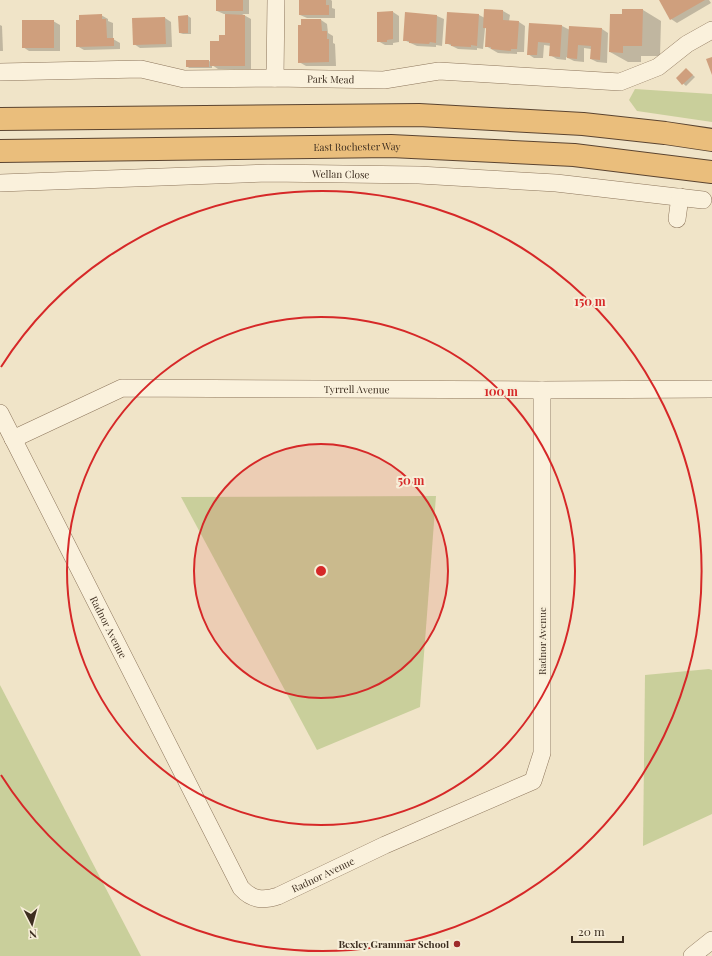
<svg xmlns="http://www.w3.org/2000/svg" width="712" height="956" viewBox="0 0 712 956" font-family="'Playfair Display',serif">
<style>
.green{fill:#c9cf9b}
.shadow{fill:#0003}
.building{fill:#cf9f7d}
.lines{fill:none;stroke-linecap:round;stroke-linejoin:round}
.minor-casing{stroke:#8d765c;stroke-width:18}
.trunk-casing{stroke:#5b4430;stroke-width:24}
.minor{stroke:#faf1dc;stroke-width:17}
.trunk{stroke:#eabe7c;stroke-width:22}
.ring{fill:none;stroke:#d62828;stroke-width:2}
.poi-dot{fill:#9e2a2b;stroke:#f7eed8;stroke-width:1.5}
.labels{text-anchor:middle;stroke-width:4;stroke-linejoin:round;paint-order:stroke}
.street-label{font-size:10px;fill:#3d2e20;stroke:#f7eed8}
.poi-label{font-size:10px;font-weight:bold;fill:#3d2e20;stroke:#f7eed8;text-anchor:end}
.centre{fill:#d62828;stroke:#f7eed8;stroke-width:2}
.ring-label{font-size:12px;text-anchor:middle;font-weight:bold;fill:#d62828;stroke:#f7eed8;stroke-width:4;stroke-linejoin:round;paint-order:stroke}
</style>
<rect width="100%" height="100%" fill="#f0e4c8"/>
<g class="green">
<polygon points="635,89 712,94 712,122 637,111 629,100"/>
<polygon points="436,496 420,707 317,750 181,497"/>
<polygon points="709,669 712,670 712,814 643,846 645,675"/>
<polygon points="0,685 141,956 0,956"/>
</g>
<g class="shadow">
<polygon points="217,0 249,0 249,14 242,14 251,19 251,69 218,69 212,65 212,68 189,68 187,66 209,61 211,62 220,42 226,36 226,14 224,14 217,11"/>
<polygon points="300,0 331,0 332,1 332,8 335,9 335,18 307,18 300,15"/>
<polygon points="660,0 709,0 711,3 677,23 671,19"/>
<polygon points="485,10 503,11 510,15 509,21 519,22 525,26 524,52 517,52 517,54 498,53 486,46 487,29 485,28 483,49 477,48 477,50 458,49 446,43 448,13 479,15 485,18"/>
<polygon points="643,10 661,21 660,56 641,56 641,62 628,62 610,52 623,15"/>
<polygon points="393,12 399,16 399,42 393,43 393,45 385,45 378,41"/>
<polygon points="406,13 437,16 444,19 442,46 436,45 436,47 417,46 404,40"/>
<polygon points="101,15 108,19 108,21 113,23 113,39 120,43 120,49 84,50 77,46"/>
<polygon points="188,16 191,18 191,34 183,34 180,33"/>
<polygon points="165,18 171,22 172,47 140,48 134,44 133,19"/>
<polygon points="321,20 327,24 328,33 333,36 333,43 335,44 336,66 306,66 299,62"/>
<polygon points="53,21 60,25 60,51 29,51 23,47"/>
<polygon points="529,24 562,26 570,30 570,27 602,29 608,33 607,63 597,62 591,59 591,49 584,48 584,62 574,61 566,57 566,60 557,59 550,55 551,46 544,45 543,58 534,58 528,54"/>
<polygon points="0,25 2,26 3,51 0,51"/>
<polygon points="686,69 695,77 686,86 677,78"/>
</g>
<g class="building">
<rect x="216" y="0" width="27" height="11"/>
<polygon points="299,0 326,0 326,5 329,5 329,15 299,15"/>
<polygon points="659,0 705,0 670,20"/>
<polygon points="484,9 503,10 503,20 519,21 517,49 511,49 511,51 491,49 491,47 485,47 486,28 483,28"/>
<polygon points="622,9 643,9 642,46 623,46 623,53 609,52 610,14 622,14"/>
<polygon points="393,11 393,39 387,40 387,42 377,42 377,12"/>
<polygon points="405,12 437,15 436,43 430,42 429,44 409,43 409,41 403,41"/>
<polygon points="447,12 479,14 477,46 471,45 471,47 451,46 451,44 445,44"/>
<polygon points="102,14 102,19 106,19 107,38 114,38 114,46 76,47 76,20 79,20 79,15"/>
<polygon points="225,14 245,15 245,66 210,66 210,41 219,41 219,35 225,35"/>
<polygon points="188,15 188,33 179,33 178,16"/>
<polygon points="165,17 166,44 133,45 132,18"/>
<polygon points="301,19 321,19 322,31 327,31 327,39 329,39 329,62 298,63 298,25 301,25"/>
<rect x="22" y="20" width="32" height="28"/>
<polygon points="529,23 562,25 560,57 549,56 550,43 538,42 537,55 527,55"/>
<polygon points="569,26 602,28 600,60 590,59 591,46 578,45 577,59 567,58"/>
<polygon points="712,57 712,75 706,59"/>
<rect x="186" y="60" width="23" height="7"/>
<polygon points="686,68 693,75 682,85 676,78"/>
</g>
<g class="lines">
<defs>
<g id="minor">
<path id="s1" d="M0,72L141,69L184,79L275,78L384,80L439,71L620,82L658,67L687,44L712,30"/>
<polyline points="275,78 276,0"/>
<path id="s2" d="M0,183L268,173L419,175L556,183L703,200"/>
<polyline points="677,219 680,197"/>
<path id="s3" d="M0,413L241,888C252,900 263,901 278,896L385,845L533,781L542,753V390"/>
<path id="s4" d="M13,439L122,388L542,390L712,389"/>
<polyline points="692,956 712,940"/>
</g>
<g id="trunk">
<polyline points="0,119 419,115 583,124 665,133 712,140"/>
<path id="s5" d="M0,151L391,146L574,155L712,172"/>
</g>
</defs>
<use href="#minor" class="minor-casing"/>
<use href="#trunk" class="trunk-casing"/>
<use href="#minor" class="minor"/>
<use href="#trunk" class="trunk"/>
</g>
<circle cx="321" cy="571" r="127" fill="#d62828" fill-opacity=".12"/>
<g class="ring">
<circle cx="321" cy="571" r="127"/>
<circle cx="321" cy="571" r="254"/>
<path d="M1 367A380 380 0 1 1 1 775"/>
</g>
<circle class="poi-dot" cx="457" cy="944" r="4"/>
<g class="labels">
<g class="street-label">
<text dy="4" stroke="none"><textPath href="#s1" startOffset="332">Park Mead</textPath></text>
<text dy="4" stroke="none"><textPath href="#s5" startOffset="357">East Rochester Way</textPath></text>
<text dy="4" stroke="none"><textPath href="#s2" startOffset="341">Wellan Close</textPath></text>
<text dy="4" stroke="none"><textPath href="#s4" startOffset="355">Tyrrell Avenue</textPath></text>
<text dy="4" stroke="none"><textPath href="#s3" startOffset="240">Radnor Avenue</textPath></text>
<text transform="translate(542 641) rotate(-90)" y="4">Radnor Avenue</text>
<text dy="4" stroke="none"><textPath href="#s3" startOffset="623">Radnor Avenue</textPath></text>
</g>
<g class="poi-label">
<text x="449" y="948">Bexley Grammar School</text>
</g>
</g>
<circle cx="321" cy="571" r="6" class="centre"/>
<g class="ring-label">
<text x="590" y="306">150 m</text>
<text x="501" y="396">100 m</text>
<text x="411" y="485">50 m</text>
</g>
<g transform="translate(32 924) rotate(174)" stroke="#f7eed8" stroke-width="3" paint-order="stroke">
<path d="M0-3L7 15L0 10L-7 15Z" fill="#3d2e20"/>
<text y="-6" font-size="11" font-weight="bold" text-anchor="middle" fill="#3d2e20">N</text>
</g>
<path d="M572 936v6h51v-6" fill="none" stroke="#3d2e20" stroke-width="2"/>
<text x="578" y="936" font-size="12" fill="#3d2e20" stroke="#f7eed8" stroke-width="3" paint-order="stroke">20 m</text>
</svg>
